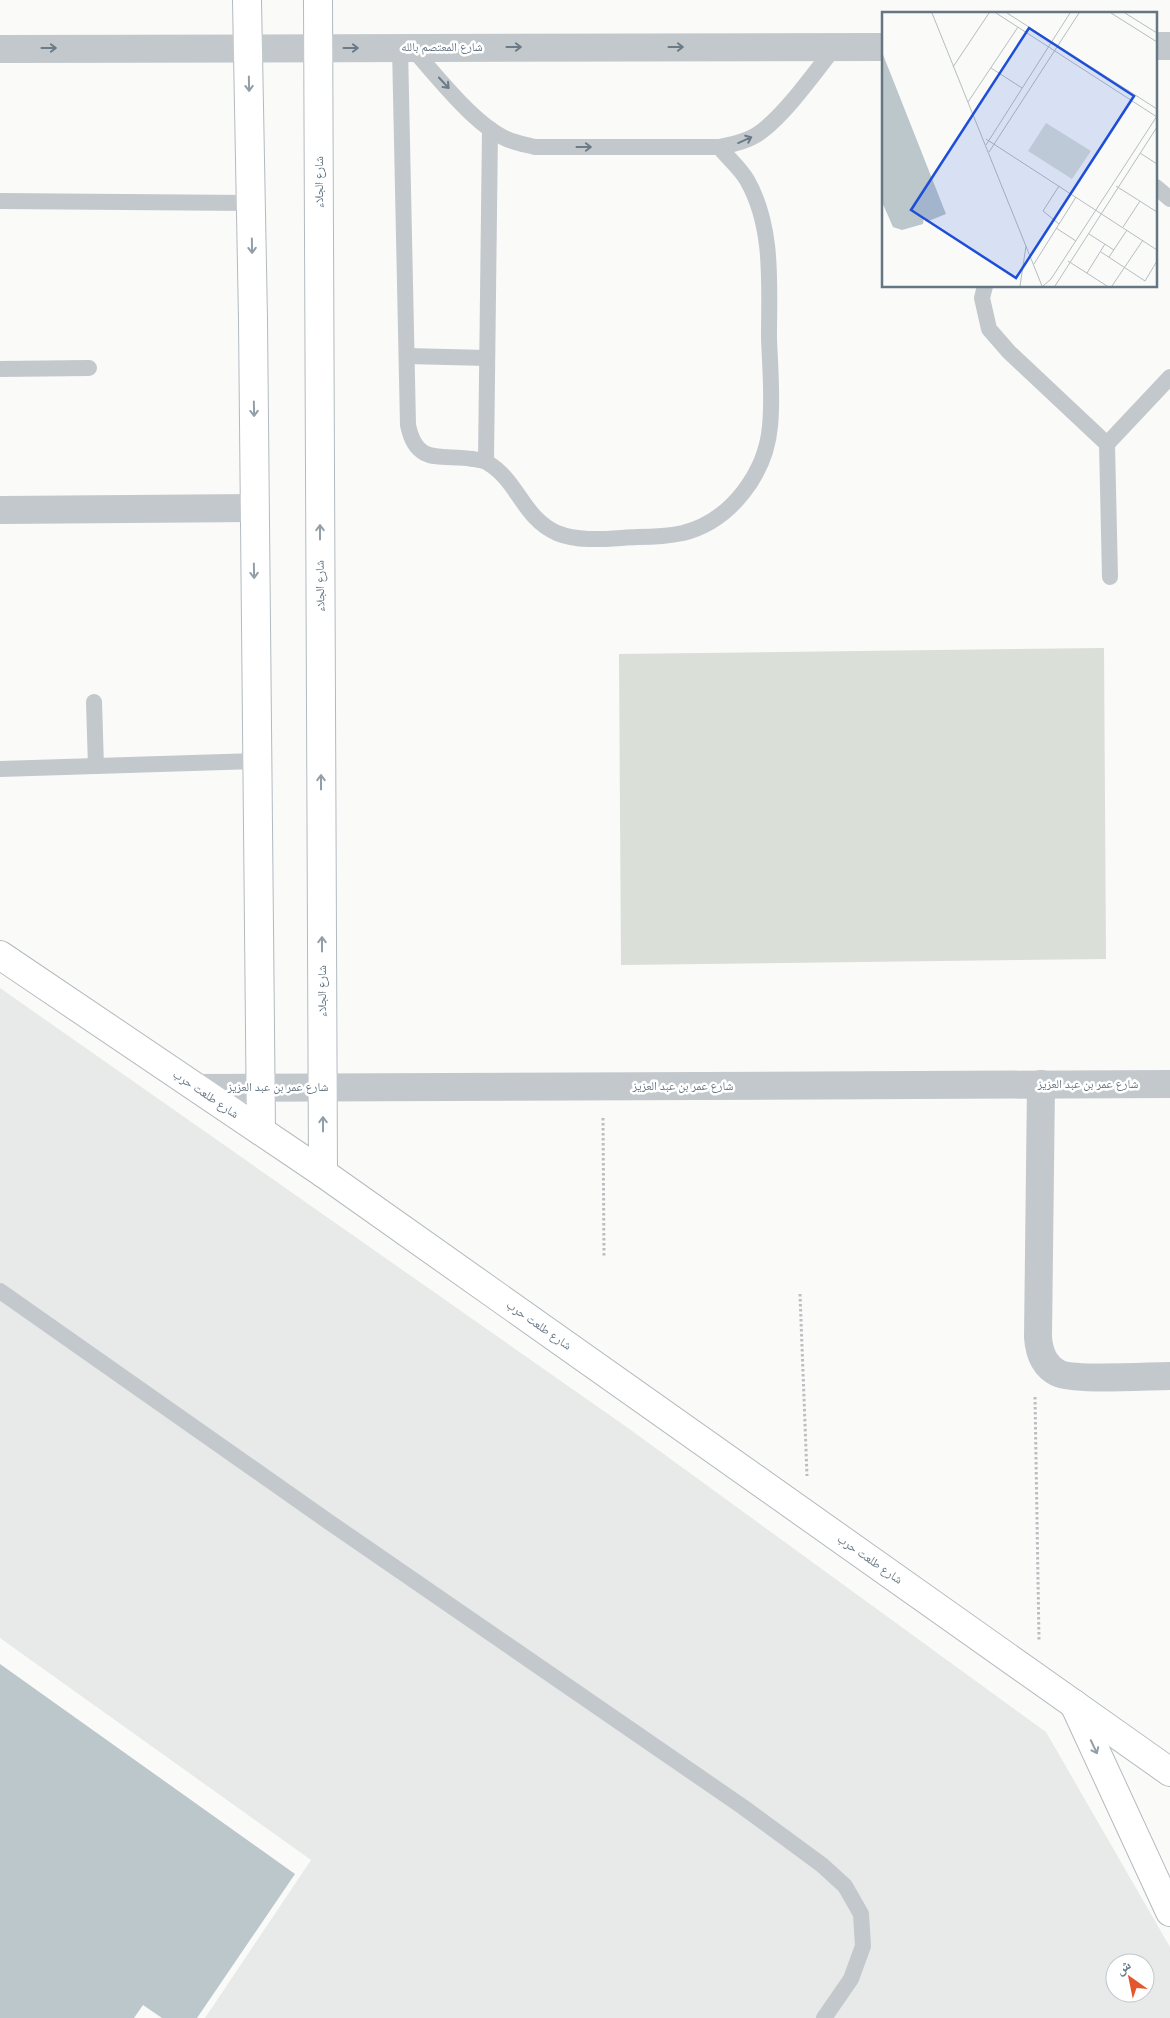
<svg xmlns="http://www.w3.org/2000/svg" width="1170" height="2018" viewBox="0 0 1170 2018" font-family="'Nunito Sans','Noto Naskh Arabic',sans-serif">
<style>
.built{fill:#e8e9e9;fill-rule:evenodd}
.green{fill:#dadfd7}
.water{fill:#bbc7cb}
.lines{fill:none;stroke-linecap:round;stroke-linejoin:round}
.secondary-casing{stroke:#b3babf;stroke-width:30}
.path{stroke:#bbbfc2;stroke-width:3;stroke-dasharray:2.5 2.5;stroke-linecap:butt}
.service{stroke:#c3c8cc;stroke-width:16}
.minor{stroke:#c3c8cc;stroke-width:28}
.tertiary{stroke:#c3c8cc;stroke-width:28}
.secondary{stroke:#fff;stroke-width:28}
.oneway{stroke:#6a7a87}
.oneway2{stroke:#939fa8}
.labels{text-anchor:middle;stroke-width:5;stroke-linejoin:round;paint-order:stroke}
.street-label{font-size:12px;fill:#657683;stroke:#fff}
.inset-road{fill:none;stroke:#b5bdc2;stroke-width:1}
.view{fill:#1d4ed8;fill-opacity:0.15;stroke:#1d4ed8;stroke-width:2.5}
.inset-edge{fill:none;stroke:#657683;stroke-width:2.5}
</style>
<rect width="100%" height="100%" fill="#fafaf8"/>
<path class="built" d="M0,988L628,1428L1046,1732L1170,1947V2018H205L311,1860L0,1638ZM1115,1963H1145V1993H1115Z"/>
<polygon class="green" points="1104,648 1106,959 621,965 619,654"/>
<polygon class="water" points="0,1664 295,1874 197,2018 162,2018 143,2005 134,2018 0,2018"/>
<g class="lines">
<defs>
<g id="secondary">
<polyline points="247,0 253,320 261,1131"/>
<polyline points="318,0 323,1173"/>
<polyline points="0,955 323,1173 1170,1772"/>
<polyline points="1074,1704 1170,1912"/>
</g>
</defs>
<use href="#secondary" class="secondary-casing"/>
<g class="path">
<polyline points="603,1118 604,1257"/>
<polyline points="800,1294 807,1476"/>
<polyline points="1035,1397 1039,1640"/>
</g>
<g class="service">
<path d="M400,47L408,425C416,466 441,454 473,459C478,460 484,460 488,463C519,482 522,517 557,533C581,543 612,538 637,537C652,537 669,536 683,533C731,521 766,473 770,426C773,397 770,367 769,338C769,285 774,227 747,180C740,168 728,158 719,147"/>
<path d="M411,47C436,75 478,130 512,141C520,144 528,145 535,147H719C734,144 749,141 762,131C787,112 815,72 835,47"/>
<polyline points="1156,187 1170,199"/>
<polyline points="0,201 250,203"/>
<polyline points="985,286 982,298 989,329 1009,352 1107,444"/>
<polyline points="407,356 487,358"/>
<polyline points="0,369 89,368"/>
<polyline points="486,461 490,129"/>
<polyline points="1110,577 1107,444 1170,377"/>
<polyline points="94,702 96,766"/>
<polyline points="0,769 258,761"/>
<polyline points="0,1291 329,1522 743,1807 822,1865 845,1886 861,1914 863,1946 851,1979 824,2018"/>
</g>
<g class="minor">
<polyline points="0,510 255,508"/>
<path d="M1041,1084L1038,1337C1039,1352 1044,1366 1058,1373C1073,1381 1148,1376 1170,1376"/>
<polyline points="197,1088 1170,1084"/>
</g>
<g class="tertiary">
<polyline points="1156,46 1170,46"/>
<polyline points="0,49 884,47"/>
</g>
<use href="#secondary" class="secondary"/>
</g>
<defs><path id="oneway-shaft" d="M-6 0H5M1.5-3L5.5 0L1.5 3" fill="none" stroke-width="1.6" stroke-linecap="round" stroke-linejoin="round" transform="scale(1.25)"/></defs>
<g class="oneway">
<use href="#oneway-shaft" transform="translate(514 47)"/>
<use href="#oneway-shaft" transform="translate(676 47)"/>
<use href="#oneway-shaft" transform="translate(49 48)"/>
<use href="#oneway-shaft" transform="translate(351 48)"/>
<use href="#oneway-shaft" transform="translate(444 83) rotate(47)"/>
<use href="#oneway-shaft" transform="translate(745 140) rotate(-24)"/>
<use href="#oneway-shaft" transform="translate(584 147)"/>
</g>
<g class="oneway2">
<use href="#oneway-shaft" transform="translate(249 84) rotate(89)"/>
<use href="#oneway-shaft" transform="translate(252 246) rotate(89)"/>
<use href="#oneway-shaft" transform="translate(254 409) rotate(89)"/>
<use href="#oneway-shaft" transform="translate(320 532) rotate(-90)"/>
<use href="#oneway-shaft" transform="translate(254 571) rotate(89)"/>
<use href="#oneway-shaft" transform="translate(321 782) rotate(-90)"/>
<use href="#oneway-shaft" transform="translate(322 944) rotate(-90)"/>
<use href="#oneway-shaft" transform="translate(323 1124) rotate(-90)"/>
<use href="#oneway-shaft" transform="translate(1094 1747) rotate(65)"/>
</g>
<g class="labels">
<g class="street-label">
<text x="442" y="51">شارع المعتصم بالله</text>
<text transform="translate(319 182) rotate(-90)" y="4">شارع الجلاء</text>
<text transform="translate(320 586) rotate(-91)" y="4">شارع الجلاء</text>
<text transform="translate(322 991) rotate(-90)" y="4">شارع الجلاء</text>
<text x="1088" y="1088">شارع عمر بن عبد العزيز</text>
<text x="683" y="1090">شارع عمر بن عبد العزيز</text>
<text x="278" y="1091">شارع عمر بن عبد العزيز</text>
<text transform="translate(206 1094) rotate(34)" y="4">شارع طلعت حرب</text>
<text transform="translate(539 1325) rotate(35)" y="4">شارع طلعت حرب</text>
<text transform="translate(870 1559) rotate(35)" y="4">شارع طلعت حرب</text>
</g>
</g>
<g transform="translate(882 12)">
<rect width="275" height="275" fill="#fafaf8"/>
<path d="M164,111L209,139L190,167L146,139Z" fill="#dadfd7"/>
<path d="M0,40L64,202L44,210L42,205L41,212L20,218L11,215L0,190Z" fill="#bbc7cb"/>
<path class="inset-road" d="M50,1L160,274M114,1L275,105M125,1L275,97M229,1L275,30M243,1L275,21M71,55L107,1M109,56L140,76M86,90L136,15M104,127L275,238M104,133L188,1M107,140L197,1M258,141L275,152M234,174L275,200M177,212L161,199L177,174M241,215L258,189M174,216L194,229M207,222L232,238M219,240L263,269L275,249M227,245L245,218M186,249L225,274M152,252L194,185M205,261L223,232M138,274L144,234M161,274L169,267L275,104M173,274L275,115M230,274L261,228"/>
<path class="view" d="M147,16L252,84L134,266L29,198Z"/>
<rect width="275" height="275" class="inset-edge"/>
</g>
<g transform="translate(1130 1978) rotate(327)"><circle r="24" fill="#ffffff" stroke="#c1c8cd"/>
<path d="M0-4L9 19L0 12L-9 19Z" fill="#e4572e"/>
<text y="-8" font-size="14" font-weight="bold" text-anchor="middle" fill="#657683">ش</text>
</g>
</svg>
